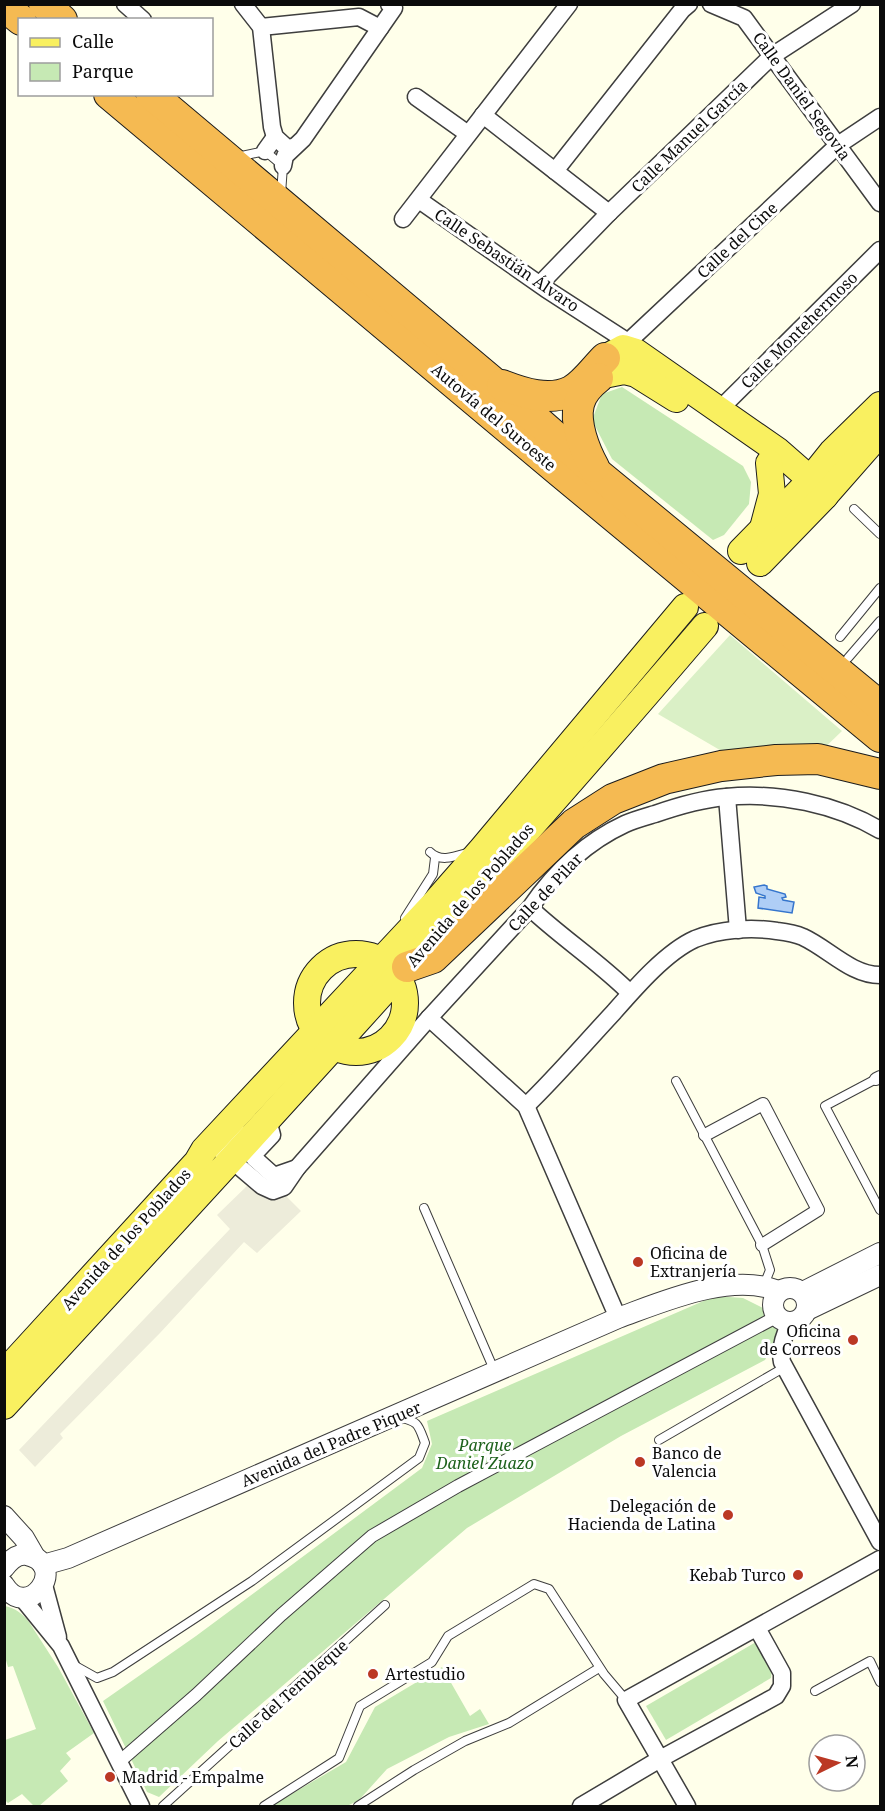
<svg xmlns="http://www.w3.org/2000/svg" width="885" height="1811" viewBox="0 0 885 1811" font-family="'Noto Serif',serif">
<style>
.green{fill:#c6e9b4}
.pitch{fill:#daf0c6}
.plaza{fill:#edecda}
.water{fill:#afcef6;stroke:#3575cd;stroke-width:1.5}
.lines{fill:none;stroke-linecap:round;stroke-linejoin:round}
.service-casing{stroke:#3e3e3e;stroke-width:10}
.pedestrian-casing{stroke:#3e3e3e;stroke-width:14}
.minor-casing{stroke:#3e3e3e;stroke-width:19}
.tertiary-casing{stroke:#3e3e3e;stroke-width:22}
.primary-casing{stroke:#1c1c1c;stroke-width:28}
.motorway-casing{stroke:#1c1c1c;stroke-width:32}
.service{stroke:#fff;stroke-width:8}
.pedestrian{stroke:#fff;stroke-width:12}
.minor{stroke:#fff;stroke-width:16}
.tertiary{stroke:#fff;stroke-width:20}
.primary{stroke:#f9f060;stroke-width:26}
.motorway{stroke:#f5ba52;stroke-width:30}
.poi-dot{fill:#bb3824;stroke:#fff;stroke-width:2}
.labels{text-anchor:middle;stroke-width:6;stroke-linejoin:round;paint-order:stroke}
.street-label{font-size:16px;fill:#0b0b0b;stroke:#fff}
.poi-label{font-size:16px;fill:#0b0b0b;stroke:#fff;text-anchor:start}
.park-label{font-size:16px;font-style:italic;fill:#1e621c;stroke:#fff}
</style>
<rect width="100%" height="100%" fill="#ffffea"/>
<g class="green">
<polygon points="622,387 743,466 751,482 749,504 724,535 713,540 612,459 592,420 602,394"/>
<polygon points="715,1296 743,1298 763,1308 778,1330 772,1347 765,1360 621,1436 467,1528 218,1741 159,1797 147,1792 103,1701 196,1636 422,1468 432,1444 427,1421"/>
<path d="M5,1606C15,1608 23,1614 29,1622L58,1667L94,1733L66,1753L71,1759L60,1771L68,1781L39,1806H34L22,1794L8,1803L5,1800V1740L36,1729L13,1666L8,1667L5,1657Z"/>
<polygon points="756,1642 772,1669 771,1678 666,1740 646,1706"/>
<polygon points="442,1667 470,1716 480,1709 489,1724 449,1737 387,1769 359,1800 347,1806 271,1806 346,1762 375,1707"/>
</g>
<polygon class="pitch" points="730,635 842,731 816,756 725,753 658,714"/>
<polygon class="plaza" points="249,1184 270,1197 286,1196 301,1211 257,1253 244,1242 160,1333 60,1434 63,1438 35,1467 19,1450 230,1229 217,1215"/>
<polygon class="water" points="764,885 767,886 767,889 785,894 786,897 782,898 783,900 794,902 792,913 758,908 759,897 765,898 765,896 756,893 754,887"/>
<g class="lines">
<defs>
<g id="service">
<polyline points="237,157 265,151 283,166 281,194"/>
<polyline points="854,509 880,534"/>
<polyline points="840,637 880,588"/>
<polyline points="848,658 880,621"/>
<path d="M430,852C441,863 456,856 470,852"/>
<polyline points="405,918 433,874 435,858"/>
<polyline points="876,1079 825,1106 880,1210"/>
<polyline points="676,1081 762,1245 770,1270 764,1285"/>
<polyline points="424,1208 495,1372"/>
<polyline points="659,1440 785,1367"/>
<path d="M72,1664L97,1678L113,1672L252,1581L419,1458L425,1443C418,1424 419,1422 399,1417"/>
<polyline points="815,1691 870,1661 880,1682"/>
<polyline points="163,1806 385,1605"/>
<polyline points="264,1806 339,1758 360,1706 432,1662 448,1636 534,1584 549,1589 604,1674 626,1700"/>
<polyline points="358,1806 414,1770 465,1741 509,1723 599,1668"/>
</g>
<g id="pedestrian">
<polyline points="876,1079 880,1077"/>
<polyline points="705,1135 763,1104 818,1210 762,1245"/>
<polyline points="119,1762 196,1695 281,1615 372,1536 458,1486 778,1316"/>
</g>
<g id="minor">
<polyline points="125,4 143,20"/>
<polyline points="243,4 261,27 272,127 275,137 287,148 294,147"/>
<polyline points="711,4 744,18 880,203"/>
<polyline points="261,27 359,17 380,28"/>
<polyline points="416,97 468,134"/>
<polyline points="483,115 609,213"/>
<polyline points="265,151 275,137"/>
<polyline points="283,166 285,156 303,139 394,8 389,4"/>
<polyline points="555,171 682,10 689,4"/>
<polyline points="419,200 546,289 628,342"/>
<polyline points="403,219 569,4"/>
<polyline points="540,284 609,213 772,56 852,4"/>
<polyline points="619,355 628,342 838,145 880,117"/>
<polyline points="719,410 880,250"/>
<polyline points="727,797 738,930"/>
<path d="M530,908C562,938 599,962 630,993"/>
<polyline points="429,1018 526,1106 618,1318"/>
<path d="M526,1106C557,1076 585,1043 614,1012C635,988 666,952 695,939C720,929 751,927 777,931C785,932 796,934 803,937C829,949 851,975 880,975"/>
<polyline points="268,1120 272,1135 255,1153 254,1158 274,1176 297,1168"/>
<path d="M236,1129L227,1139L222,1152L262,1186L273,1191L284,1187L297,1168L429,1018L530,908C554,873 586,842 625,824C634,820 645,817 655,814C678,806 702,799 726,797C778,792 836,804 880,830"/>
<path d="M790,1323C784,1335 779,1348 782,1362L880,1542"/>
<polyline points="44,1585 58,1637"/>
<polyline points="22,1598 61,1646 141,1806"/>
<polyline points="757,1628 782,1673 782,1686 776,1696 660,1759 626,1700 880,1559"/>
<polyline points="581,1806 660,1759 687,1806"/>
</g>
<g id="tertiary">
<circle cx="790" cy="1305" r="17"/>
<polyline points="803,1292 880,1253"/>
<polyline points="807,1310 880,1275"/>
<polyline points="4,1516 24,1538 35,1557"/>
<path d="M43,1565L68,1558L618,1318C665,1301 730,1272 779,1291"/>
<path d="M4,1568C10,1560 17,1553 27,1555C70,1565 28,1623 4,1585"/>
</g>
<g id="primary">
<polyline points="605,358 623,348 636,352 778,451 810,479 825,496"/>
<polyline points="604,375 624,371 636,374 676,399"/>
<polyline points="763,528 772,494 769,463"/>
<polyline points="741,551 804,487 832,452 880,405"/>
<polyline points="760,563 822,499 880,433"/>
<circle cx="356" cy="1003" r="49"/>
<polyline points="4,1373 197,1162 204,1150 432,906 482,849 685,607"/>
<path d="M4,1406C242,1149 478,892 705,626"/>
</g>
<g id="motorway">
<polyline points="44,4 62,20"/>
<polyline points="4,6 21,20"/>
<polyline points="109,94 560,472 880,737"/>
<polyline points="151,94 493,382 597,473 880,706"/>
<path d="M502,385C523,393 549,402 571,391C584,384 594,369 605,358"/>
<path d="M594,467C585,451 574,423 579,404C581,394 590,384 598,378"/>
<polyline points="407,967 433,958 574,824 613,799 664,779 721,766 776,760 818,759 880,774"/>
</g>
</defs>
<use href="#service" class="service-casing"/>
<use href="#pedestrian" class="pedestrian-casing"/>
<use href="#minor" class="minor-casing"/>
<use href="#tertiary" class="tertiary-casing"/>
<use href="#primary" class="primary-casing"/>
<use href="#motorway" class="motorway-casing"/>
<use href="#service" class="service"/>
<use href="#pedestrian" class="pedestrian"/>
<use href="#minor" class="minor"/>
<use href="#tertiary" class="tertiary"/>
<use href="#primary" class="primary"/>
<use href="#motorway" class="motorway"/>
</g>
<g class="poi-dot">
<circle cx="638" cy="1262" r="6"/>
<circle cx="853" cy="1340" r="6"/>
<circle cx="640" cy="1462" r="6"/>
<circle cx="728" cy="1515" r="6"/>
<circle cx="798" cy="1575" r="6"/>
<circle cx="373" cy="1674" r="6"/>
<circle cx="110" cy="1777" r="6"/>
</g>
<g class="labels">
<g class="street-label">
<text transform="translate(802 96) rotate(54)" y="6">Calle Daniel Segovia</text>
<text transform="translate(689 136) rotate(-44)" y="6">Calle Manuel García</text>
<text transform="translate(737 240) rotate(-43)" y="6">Calle del Cine</text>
<text transform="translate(507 260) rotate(34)" y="6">Calle Sebastián Álvaro</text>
<text transform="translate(799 330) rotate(-45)" y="6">Calle Montehermoso</text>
<text transform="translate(494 417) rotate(40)" y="6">Autovía del Suroeste</text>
<text transform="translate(545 892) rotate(-47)" y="6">Calle de Pilar</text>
<text transform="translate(470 895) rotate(-49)" y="6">Avenida de los Poblados</text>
<text transform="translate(126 1239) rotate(-48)" y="6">Avenida de los Poblados</text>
<text transform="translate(331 1444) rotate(-23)" y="6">Avenida del Padre Piquer</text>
<text transform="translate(288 1694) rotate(-42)" y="6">Calle del Tembleque</text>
</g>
<g class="poi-label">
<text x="650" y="1259">Oficina de<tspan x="650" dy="18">Extranjería</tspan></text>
<text x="841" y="1337" text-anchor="end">Oficina<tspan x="841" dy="18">de Correos</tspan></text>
<text x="652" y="1459">Banco de<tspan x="652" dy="18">Valencia</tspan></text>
<text x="716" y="1512" text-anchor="end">Delegación de<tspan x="716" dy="18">Hacienda de Latina</tspan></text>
<text x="786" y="1581" text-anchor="end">Kebab Turco</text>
<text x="385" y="1680">Artestudio</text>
<text x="122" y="1783">Madrid - Empalme</text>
</g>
<g class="park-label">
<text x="485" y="1451">Parque<tspan x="485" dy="18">Daniel Zuazo</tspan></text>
</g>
</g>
<rect width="885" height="1811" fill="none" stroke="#0b0b0b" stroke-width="12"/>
<rect x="18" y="18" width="195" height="78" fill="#ffffff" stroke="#9d9d9d" stroke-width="1.5"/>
<rect x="30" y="38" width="30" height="9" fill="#f9f060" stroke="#9d9d9d" stroke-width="1.5"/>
<text x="72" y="48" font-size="18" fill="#0b0b0b">Calle</text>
<rect x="30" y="63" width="30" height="18" fill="#c6e9b4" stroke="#9d9d9d" stroke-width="1.5"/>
<text x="72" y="78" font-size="18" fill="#0b0b0b">Parque</text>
<g transform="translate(837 1763) rotate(85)"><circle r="28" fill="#ffffff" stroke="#9d9d9d" stroke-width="1.5"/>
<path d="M0-4.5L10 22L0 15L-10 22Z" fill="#bb3824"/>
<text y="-9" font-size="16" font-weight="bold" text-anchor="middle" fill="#0b0b0b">N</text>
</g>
</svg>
